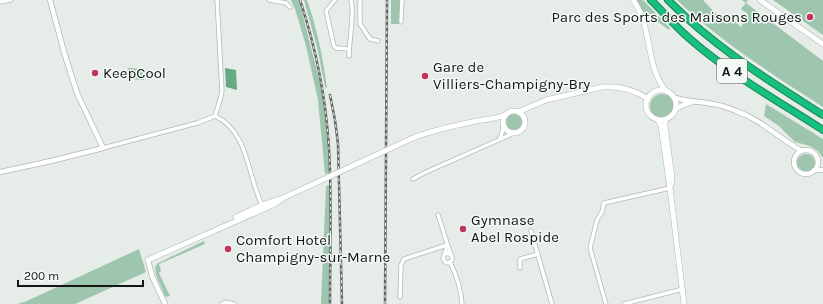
<svg xmlns="http://www.w3.org/2000/svg" width="823" height="304" viewBox="0 0 823 304" font-family="Karla,sans-serif">
<style>
.green{fill:#9ec5ae}
.water{fill:#67a985}
.lines{fill:none;stroke-linecap:round;stroke-linejoin:round}
.minor-casing{stroke:#b2b8b4;stroke-width:5}
.tertiary-casing{stroke:#b2b8b4;stroke-width:6}
.secondary-casing{stroke:#b2b8b4;stroke-width:6}
.motorway-casing{stroke:#168558;stroke-width:8}
.minor{stroke:#fff;stroke-width:3.5}
.tertiary{stroke:#fff;stroke-width:4.5}
.secondary{stroke:#fff;stroke-width:5}
.motorway{stroke:#17c07c;stroke-width:6}
.rail-casing{stroke:#636764;stroke-width:2.5}
.rail{stroke:#f3f9f5;stroke-width:1;stroke-dasharray:3;stroke-linecap:butt}
.secondary-bridge-casing{stroke:#b2b8b4;stroke-width:6;stroke-linecap:butt}
.secondary-bridge{stroke:#fff;stroke-width:5}
.poi-dot{fill:#c3345c;stroke:#f3f9f5;stroke-width:1.5}
.labels{text-anchor:middle;stroke-width:3;stroke-linejoin:round;paint-order:stroke}
.shield{fill:#f3f9f5;stroke:#585b59;stroke-width:1}
.shield-label{font-size:14px;font-weight:bold;fill:#151716}
.poi-label{font-size:15px;fill:#151716;stroke:#f3f9f5;text-anchor:start}
</style>
<rect width="100%" height="100%" fill="#e6ece8"/>
<g class="green">
<polygon points="291,0 299,0 322,91 327,137 329,173 325,174 318,100 306,46 295,9"/>
<path d="M304,0H307C317,28 323,58 327,88L325,87L318,51Z"/>
<polygon points="391,0 402,0 399,24 391,24"/>
<polygon points="637,0 643,0 670,28 669,30 642,10"/>
<path d="M677,0H703L720,18L727,14L741,27L748,14L741,9L746,3L742,0H748L746,3L823,61V107C772,74 721,42 677,0Z"/>
<polygon points="773,0 823,0 823,35"/>
<polygon points="128,68 145,69 144,80 127,79"/>
<circle cx="662" cy="106" r="12"/>
<polygon points="766,104 823,139 823,158 818,151 810,146 795,142 779,126 764,116"/>
<circle cx="514" cy="122" r="8"/>
<circle cx="806" cy="163" r="9"/>
<polygon points="330,185 329,304 321,304 326,186"/>
<polygon points="204,241 205,244 159,264 161,271 159,273 170,296 167,297 165,296 156,275 155,267 158,263"/>
<polygon points="139,249 146,272 75,304 17,304 27,301"/>
</g>
<polygon class="water" points="225,68 236,70 237,90 226,87"/>
<g class="lines">
<defs>
<g id="minor">
<polyline points="269,0 286,3 290,7"/>
<polyline points="335,0 326,11 334,46 336,48 349,49"/>
<polyline points="360,0 360,24 370,39 378,41"/>
<polyline points="0,2 11,0"/>
<polyline points="401,22 402,0"/>
<path d="M349,56C349,42 355,9 351,0"/>
<path d="M215,116C249,132 247,175 262,205"/>
<polyline points="500,138 502,133 503,127"/>
<polyline points="103,148 197,123 215,116 220,100 222,91 217,0"/>
<polyline points="413,179 424,173 512,134"/>
<polyline points="438,215 451,255"/>
<polyline points="531,231 552,304"/>
<polyline points="445,254 448,253 452,256 452,260 448,263 445,262 443,258 447,247"/>
<path d="M450,262C457,276 461,289 462,304"/>
<polyline points="520,268 520,259 538,254"/>
<polyline points="400,297 401,265 404,259 447,245"/>
<polyline points="222,304 226,302 234,304"/>
<polyline points="606,304 590,248 597,220 602,212 604,203 670,188"/>
<polyline points="624,304 683,289"/>
</g>
<g id="tertiary">
<path d="M673,97C685,102 700,101 713,104C721,105 729,108 736,111C762,120 778,138 802,151"/>
<polyline points="676,109 683,105 692,102"/>
<circle cx="806" cy="162" r="12"/>
<polyline points="814,170 823,170"/>
<polyline points="0,172 51,161 103,148 77,93 64,52 50,0"/>
<polyline points="148,260 152,276 165,304"/>
</g>
<g id="secondary">
<path d="M633,0C653,27 645,66 666,91"/>
<polyline points="760,0 823,44"/>
<circle cx="661" cy="105" r="15"/>
<circle cx="514" cy="122" r="11"/>
<path d="M518,112L546,100L602,87C618,86 635,90 648,99"/>
<polyline points="658,120 661,126 670,188 684,304"/>
<polyline points="665,120 665,126 672,177 671,185"/>
<path d="M415,137C435,130 456,125 477,121C487,119 495,119 505,115"/>
<polyline points="236,217 262,205 279,199"/>
<polyline points="148,260 275,204 283,198"/>
</g>
<g id="motorway">
<path d="M651,0C664,13 676,27 690,39C730,74 778,101 823,130"/>
<path d="M668,0C714,47 768,80 823,115"/>
</g>
</defs>
<use href="#minor" class="minor-casing"/>
<use href="#tertiary" class="tertiary-casing"/>
<use href="#secondary" class="secondary-casing"/>
<use href="#motorway" class="motorway-casing"/>
<use href="#minor" class="minor"/>
<use href="#tertiary" class="tertiary"/>
<use href="#secondary" class="secondary"/>
<use href="#motorway" class="motorway"/>
<defs>
<g id="rail">
<path d="M300,0C316,48 326,98 329,149C332,200 330,252 330,304"/>
<polyline points="330,95 335,120 338,144 342,304"/>
<polyline points="385,304 387,0"/>
</g>
</defs>
<use href="#rail" class="rail-casing"/>
<use href="#rail" class="rail"/>
<defs>
<polyline id="secondary-bridge" points="283,198 415,137"/>
</defs>
<use href="#secondary-bridge" class="secondary-bridge-casing"/>
<use href="#secondary-bridge" class="secondary-bridge"/>
</g>
<g class="poi-dot">
<circle cx="810" cy="17" r="4"/>
<circle cx="95" cy="73" r="4"/>
<circle cx="425" cy="76" r="4"/>
<circle cx="463" cy="229" r="4"/>
<circle cx="228" cy="249" r="4"/>
</g>
<g class="labels">
<rect class="shield" x="717" y="59" width="30" height="24" rx="3"/>
<g class="shield-label">
<text x="732" y="76">A 4</text>
</g>
<g class="poi-label">
<text x="802" y="22" text-anchor="end">Parc des Sports des Maisons Rouges</text>
<text x="433" y="72">Gare de<tspan x="433" dy="17">Villiers-Champigny-Bry</tspan></text>
<text x="103" y="78">KeepCool</text>
<text x="471" y="225">Gymnase<tspan x="471" dy="17">Abel Rospide</tspan></text>
<text x="236" y="245">Comfort Hotel<tspan x="236" dy="17">Champigny-sur-Marne</tspan></text>
</g>
</g>
<path d="M18 280v6h125v-6" fill="none" stroke="#151716" stroke-width="2"/>
<text x="24" y="280" font-size="12" fill="#151716" stroke="#f3f9f5" stroke-width="3" paint-order="stroke">200 m</text>
</svg>
